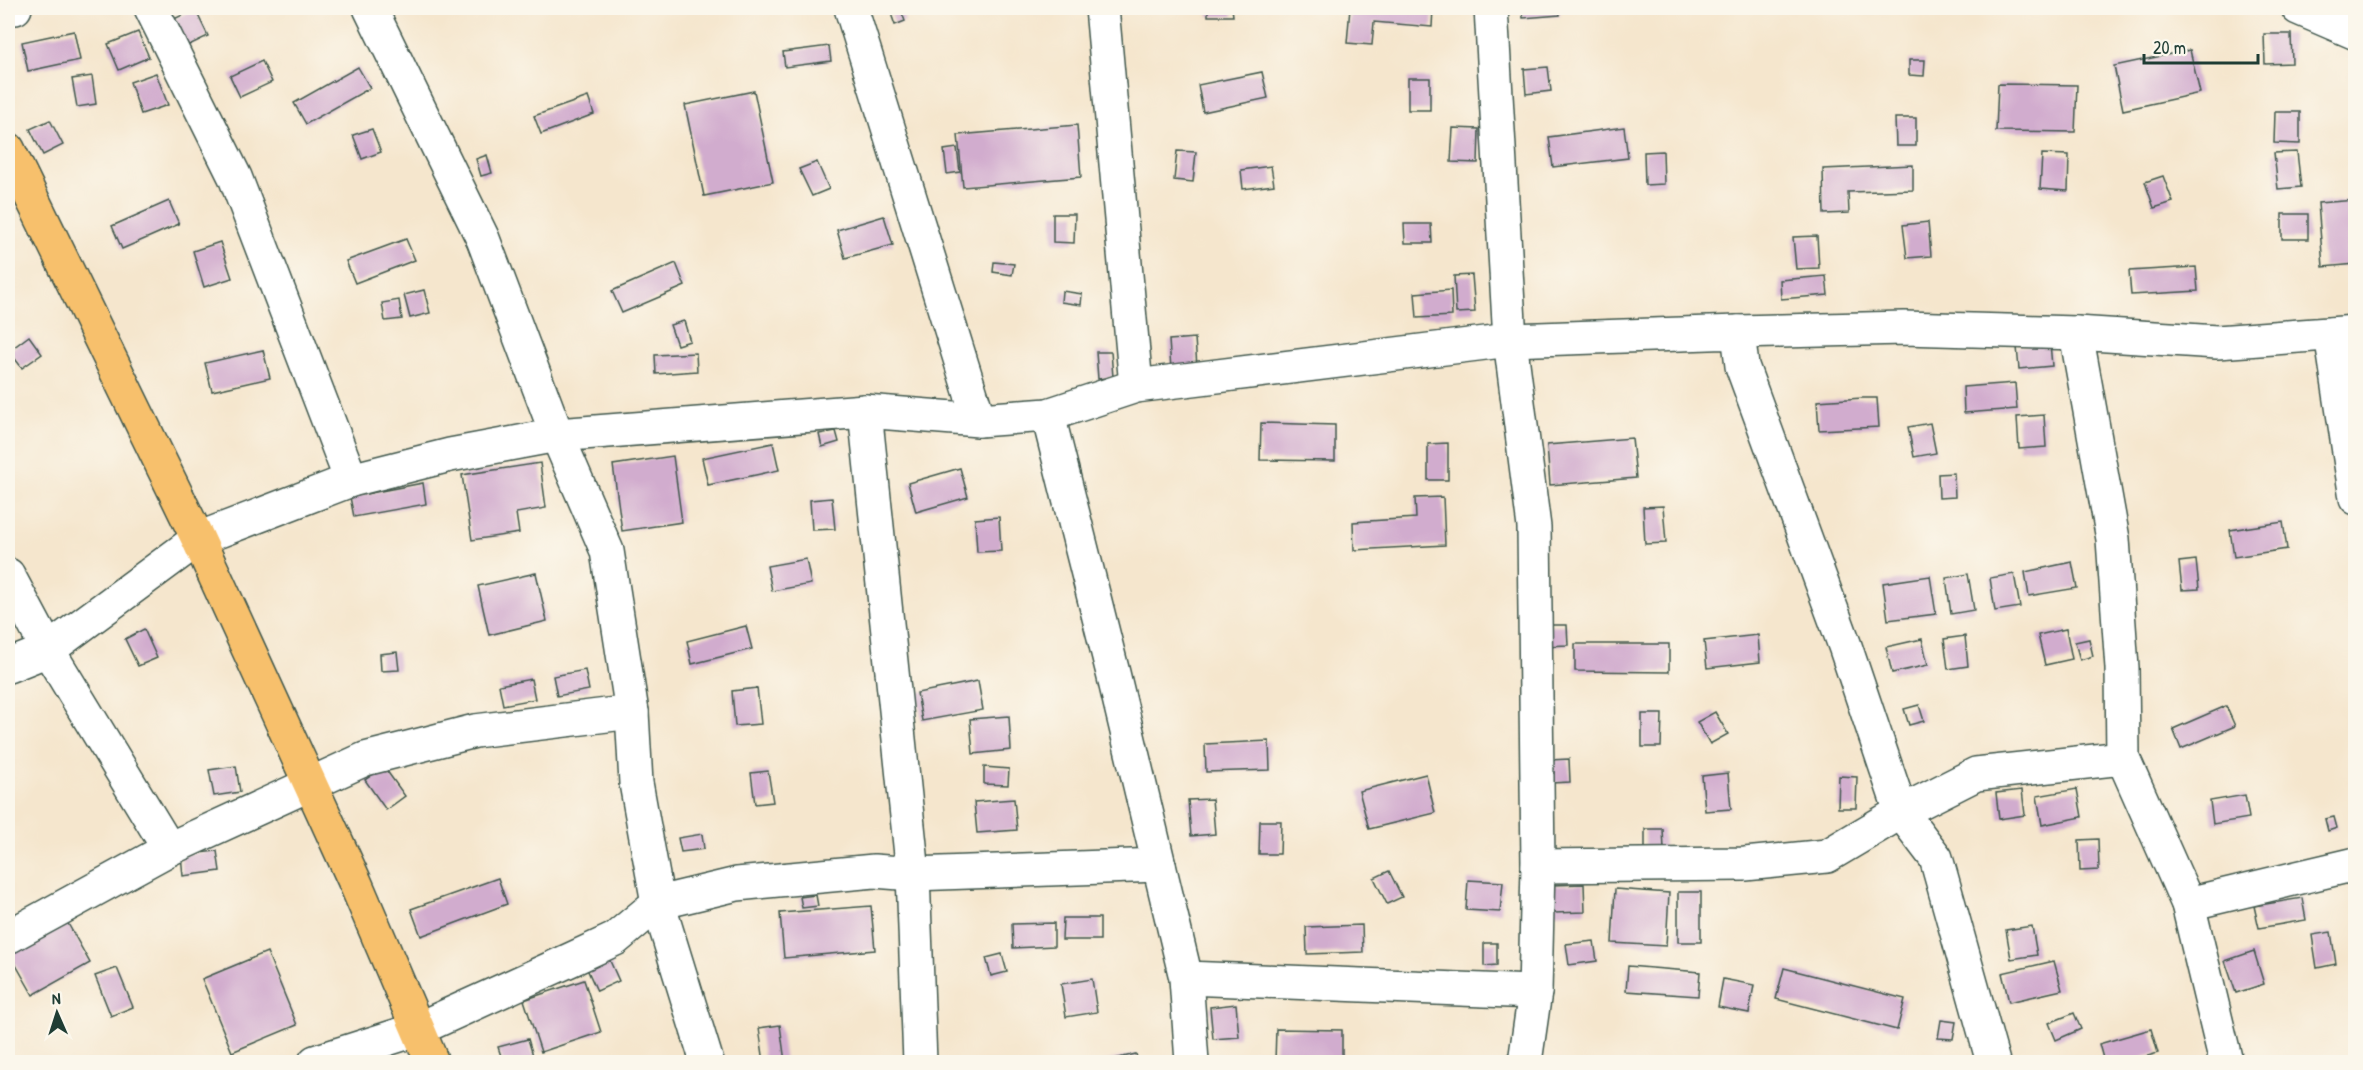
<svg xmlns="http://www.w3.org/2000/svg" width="2363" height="1070" viewBox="0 0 2363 1070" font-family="'Patrick Hand',sans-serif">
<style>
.building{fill:#d1acce}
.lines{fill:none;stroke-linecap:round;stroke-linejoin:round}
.minor-casing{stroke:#3f564b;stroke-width:36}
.tertiary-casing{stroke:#3f564b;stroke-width:36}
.primary-casing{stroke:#3f564b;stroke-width:36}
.minor{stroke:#fff;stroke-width:33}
.tertiary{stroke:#fff;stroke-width:33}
.primary{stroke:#f7c06c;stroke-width:33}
</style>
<rect width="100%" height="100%" fill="#fbf7ec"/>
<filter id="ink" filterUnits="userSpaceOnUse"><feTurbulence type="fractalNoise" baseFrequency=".0167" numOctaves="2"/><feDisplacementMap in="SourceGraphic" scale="12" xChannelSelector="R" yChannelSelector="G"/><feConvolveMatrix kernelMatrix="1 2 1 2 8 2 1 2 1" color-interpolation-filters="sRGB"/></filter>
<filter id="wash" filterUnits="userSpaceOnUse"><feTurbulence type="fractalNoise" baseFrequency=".008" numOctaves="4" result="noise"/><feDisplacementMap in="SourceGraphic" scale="24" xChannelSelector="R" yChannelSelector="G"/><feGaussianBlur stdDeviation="1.35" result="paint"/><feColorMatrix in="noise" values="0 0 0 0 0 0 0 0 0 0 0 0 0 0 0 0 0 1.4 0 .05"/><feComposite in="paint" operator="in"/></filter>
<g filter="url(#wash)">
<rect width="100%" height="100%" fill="#f5e6cd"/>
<g id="blocks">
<g class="building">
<polygon points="889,8 900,8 905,21 895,25"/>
<polygon points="928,8 944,8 946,12 931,17"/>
<polygon points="1208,8 1232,8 1233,16 1208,16"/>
<polygon points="1350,8 1433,8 1432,27 1374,22 1372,45 1347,43"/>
<polygon points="1522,8 1559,8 1560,15 1523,18"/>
<polygon points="195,9 208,36 187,46 174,19"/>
<polygon points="74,31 80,60 28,71 22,42"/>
<polygon points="138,32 149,57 119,70 108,44"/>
<polygon points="2264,34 2291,34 2292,63 2265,64"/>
<polygon points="829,46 831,61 785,67 783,52"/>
<polygon points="2190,50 2200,93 2123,110 2114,66"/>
<polygon points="1909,60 1925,60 1924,76 1909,75"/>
<polygon points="262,61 272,82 240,97 230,76"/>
<polygon points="358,67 370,88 306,124 294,103"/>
<polygon points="1548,67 1551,91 1526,94 1524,69"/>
<polygon points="1262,72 1268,98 1203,112 1198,85"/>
<polygon points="156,73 168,105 141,114 130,82"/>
<polygon points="92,76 96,104 77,107 72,79"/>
<rect x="1408" y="78" width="22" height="32"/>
<polygon points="1998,84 2077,85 2075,132 1996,131"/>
<polygon points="754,91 773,182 704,196 685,105"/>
<polygon points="588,97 594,114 541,134 534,116"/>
<polygon points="2275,112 2300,112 2300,144 2274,143"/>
<polygon points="1895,118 1916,118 1916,146 1896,146"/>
<polygon points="50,120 63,145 43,155 30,129"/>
<polygon points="1077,125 1081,177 963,187 958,135"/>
<polygon points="1624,127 1628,158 1553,167 1549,137"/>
<polygon points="1453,128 1479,129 1478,163 1451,162"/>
<polygon points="372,129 381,152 362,159 353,135"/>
<polygon points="957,148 960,172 947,174 944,150"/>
<polygon points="1177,151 1196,152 1193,182 1174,180"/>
<polygon points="1663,151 1664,184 1645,185 1644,152"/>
<polygon points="2297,152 2301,187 2278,189 2274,153"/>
<polygon points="2042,154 2069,155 2068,191 2040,189"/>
<polygon points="487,155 492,173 481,176 476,159"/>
<polygon points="817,162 829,189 812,196 799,169"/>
<polygon points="1913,165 1913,190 1848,192 1849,213 1824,214 1823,169"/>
<polygon points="1271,166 1274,185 1243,189 1241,170"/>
<polygon points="2163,176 2173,202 2154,208 2145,182"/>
<polygon points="2356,200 2356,264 2323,267 2318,203"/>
<polygon points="169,201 179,224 122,249 112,226"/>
<polygon points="1053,214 1075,214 1074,243 1053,242"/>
<rect x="2282" y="214" width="26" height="25"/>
<polygon points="884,216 893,245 845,258 837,230"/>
<polygon points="1928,222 1931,256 1907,258 1903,225"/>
<polygon points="1404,224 1431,224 1432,243 1405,243"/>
<polygon points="1817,236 1819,268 1796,269 1793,237"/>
<polygon points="406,239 415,260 355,283 346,261"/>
<polygon points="220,242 232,278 204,287 193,251"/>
<polygon points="994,262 1014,264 1012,275 993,272"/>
<polygon points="676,263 685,286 622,313 612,291"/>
<polygon points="2196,267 2198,291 2131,295 2129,271"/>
<polygon points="1472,275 1475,312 1456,313 1454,276"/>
<polygon points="1826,276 1828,295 1781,299 1780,280"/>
<polygon points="424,290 430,313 410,318 404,295"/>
<polygon points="1451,290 1452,316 1417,318 1415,293"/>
<polygon points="1062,291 1082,294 1081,305 1061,302"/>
<polygon points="399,300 402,319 385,321 382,303"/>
<polygon points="684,321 690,341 677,345 670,325"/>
<polygon points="29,336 42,354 22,368 9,351"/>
<polygon points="1195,338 1197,367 1171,369 1169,340"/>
<polygon points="2050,343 2052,366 2019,369 2017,347"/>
<polygon points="263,350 270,378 212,391 205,363"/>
<polygon points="1096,352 1111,352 1113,377 1098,379"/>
<polygon points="696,353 697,371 656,374 655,355"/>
<polygon points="2015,383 2017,409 1964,413 1963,387"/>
<polygon points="1863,398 1877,398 1879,427 1819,430 1817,401"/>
<polygon points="2044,415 2046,447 2019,449 2017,417"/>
<polygon points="1261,423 1335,425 1335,461 1260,460"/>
<polygon points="1930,423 1936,453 1914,457 1908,427"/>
<polygon points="836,431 839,442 822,447 819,434"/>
<polygon points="1632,438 1636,478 1550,485 1547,445"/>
<polygon points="773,443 779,470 708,485 702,458"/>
<polygon points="1448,443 1448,480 1428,480 1428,444"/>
<polygon points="673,456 682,522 622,531 613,465"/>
<polygon points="540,463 546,508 516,513 519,533 472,540 462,475"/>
<polygon points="960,468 968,497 916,512 908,483"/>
<polygon points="1954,473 1955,497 1939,498 1938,474"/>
<polygon points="423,483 426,504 354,517 350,497"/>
<polygon points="1443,497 1445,545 1354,550 1353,522 1416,518 1415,498"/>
<polygon points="832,498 835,529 812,530 810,500"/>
<polygon points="1663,506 1666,543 1645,544 1643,507"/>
<polygon points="999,517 1001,551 977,552 975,519"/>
<polygon points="2283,522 2287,549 2234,557 2230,530"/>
<polygon points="806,559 811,584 772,591 767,566"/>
<polygon points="2196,560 2199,589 2182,590 2179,562"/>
<polygon points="2072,562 2077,588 2029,596 2025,572"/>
<polygon points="536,573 547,621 489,635 478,586"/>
<polygon points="1968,574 1974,610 1951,614 1946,578"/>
<polygon points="2014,574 2020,607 1995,611 1990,578"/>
<polygon points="1930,576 1936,614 1888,620 1883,583"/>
<polygon points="1544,625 1567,625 1568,645 1544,646"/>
<polygon points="746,626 752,649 692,664 687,641"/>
<polygon points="144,629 157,658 138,666 125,639"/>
<polygon points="2066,629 2072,659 2045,665 2038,635"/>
<polygon points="1758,635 1760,662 1707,668 1704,641"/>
<polygon points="1965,636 1968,666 1948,669 1944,639"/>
<polygon points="1922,639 1928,665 1892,673 1886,647"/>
<polygon points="2089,639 2093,656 2080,660 2075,642"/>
<polygon points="1575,644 1669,644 1669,672 1575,671"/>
<polygon points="397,652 399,670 381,671 380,654"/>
<polygon points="585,670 589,690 557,696 553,676"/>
<polygon points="531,679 535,699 503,705 499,685"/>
<polygon points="978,681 983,710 922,721 917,693"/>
<polygon points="757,688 761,724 735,726 732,691"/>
<polygon points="1919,705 1924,721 1909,725 1904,709"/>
<polygon points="2226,706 2235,726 2181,749 2173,729"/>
<polygon points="1715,712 1728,734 1710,744 1697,722"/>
<polygon points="1642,714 1662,714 1661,747 1642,747"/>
<polygon points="1009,716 1011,750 973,754 970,719"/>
<polygon points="1269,741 1270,770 1206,772 1205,744"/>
<polygon points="1569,759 1570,782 1551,783 1550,760"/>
<polygon points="236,766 240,792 214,796 209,770"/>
<polygon points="384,767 405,796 386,810 365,780"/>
<polygon points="984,767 1009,769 1008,785 984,784"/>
<polygon points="768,771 773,802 755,804 751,773"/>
<polygon points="1728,773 1731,809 1705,811 1702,776"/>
<polygon points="1426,774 1435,813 1369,829 1359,791"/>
<polygon points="1839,776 1857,777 1856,808 1838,808"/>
<polygon points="2077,789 2082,817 2042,825 2037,796"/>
<polygon points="2022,790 2025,815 1999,819 1996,793"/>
<polygon points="2245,795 2249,818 2213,824 2210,801"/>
<polygon points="1014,799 1017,830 977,833 974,802"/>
<polygon points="1212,799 1215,834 1191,836 1188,800"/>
<polygon points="2334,817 2337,828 2328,831 2325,819"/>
<polygon points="1260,821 1281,821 1280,854 1259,854"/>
<polygon points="1645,829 1663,829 1664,850 1645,851"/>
<polygon points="702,834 704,849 681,852 678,838"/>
<polygon points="2098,839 2099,870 2080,871 2079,840"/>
<polygon points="217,851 220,871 183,876 181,855"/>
<polygon points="1389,871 1402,897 1387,904 1374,878"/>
<polygon points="498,878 507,904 421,936 411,909"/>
<polygon points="1468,880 1503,882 1500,912 1466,910"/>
<polygon points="1584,884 1585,912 1553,913 1552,885"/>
<polygon points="1615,889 1669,893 1666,946 1612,943"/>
<rect x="1678" y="892" width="23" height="50"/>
<polygon points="816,895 818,906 802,908 800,897"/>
<polygon points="2302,898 2306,920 2259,928 2254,906"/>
<polygon points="871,906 875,950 784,958 780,913"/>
<polygon points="61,911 90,963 33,995 8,951"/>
<polygon points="1063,918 1100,918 1100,940 1062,940"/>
<polygon points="1054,923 1054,946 1013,948 1012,924"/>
<polygon points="1362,925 1363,952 1307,954 1306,927"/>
<polygon points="2032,926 2037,955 2011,959 2006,930"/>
<polygon points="2331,932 2336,964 2317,968 2312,935"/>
<polygon points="1594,941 1597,961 1569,965 1566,944"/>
<polygon points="1484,943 1497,943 1497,965 1484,966"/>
<polygon points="2254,951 2264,984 2236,993 2225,961"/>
<polygon points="267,952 297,1025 232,1052 202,979"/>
<polygon points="606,952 619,981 597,991 584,962"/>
<polygon points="1002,954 1007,972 991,976 986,958"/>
<polygon points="2054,961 2062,990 2009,1002 2002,973"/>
<polygon points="1628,966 1700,972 1698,996 1626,991"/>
<polygon points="117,968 133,1007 111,1016 95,976"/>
<polygon points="1784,968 1905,999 1897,1030 1776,999"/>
<polygon points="1092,979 1097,1012 1066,1017 1061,984"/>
<polygon points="1723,979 1754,985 1749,1013 1718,1007"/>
<polygon points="584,980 601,1032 541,1052 524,1000"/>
<polygon points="1236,1004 1239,1037 1213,1039 1210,1007"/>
<polygon points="2074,1013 2081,1029 2056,1040 2049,1023"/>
<polygon points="1941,1020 1956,1022 1953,1039 1938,1038"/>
<polygon points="780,1025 785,1062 764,1062 759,1028"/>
<polygon points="1276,1029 1342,1030 1342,1062 1275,1062"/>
<polygon points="2151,1029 2158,1053 2127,1062 2104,1062 2099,1044"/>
<polygon points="528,1039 535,1062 503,1062 498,1047"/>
<polygon points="1136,1054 1138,1062 1102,1062"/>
</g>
</g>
</g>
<g filter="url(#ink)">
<use href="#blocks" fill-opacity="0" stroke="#3f564b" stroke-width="1.5"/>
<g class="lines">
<defs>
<g id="minor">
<polyline points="8,8 15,8"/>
<polyline points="151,8 235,177 351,480"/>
<polyline points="370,8 483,239 557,435 607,551 632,712 636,783 658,903 707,1062"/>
<polyline points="851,8 979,420"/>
<polyline points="1102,8 1136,386"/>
<polyline points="1491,8 1510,340 1738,332 1742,366 1845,646 1901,812 1936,858 1993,1062"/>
<polyline points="1738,332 1904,328 2076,333 2217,342 2356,332"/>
<polyline points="2076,333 2113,539 2122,668 2123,758 2188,904 2226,1062"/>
<polyline points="2331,334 2356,498"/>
<polyline points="865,411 913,874 920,1062"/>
<polyline points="1048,415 1113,673 1186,978 1192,1062"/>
<polyline points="8,575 48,650 169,849"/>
<polyline points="8,666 48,650 198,539 351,480 450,455 557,435 865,411 979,420 1048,415 1136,386 1510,340 1534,527 1538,866 1535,992 1525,1062"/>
<polyline points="1538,866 1745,864 1827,856 1901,812 1976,774 2123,758"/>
<polyline points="2188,904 2356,864"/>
<polyline points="8,937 169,849 365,759 475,731 632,712"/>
<polyline points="1186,978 1535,992"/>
<polyline points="315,1062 418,1029 572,959 615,939 658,903 737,884 874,871 913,874 1159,865"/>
</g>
<polyline id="tertiary" points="2298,8 2356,33"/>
<polyline id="primary" points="8,149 198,539 355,882 432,1062"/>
</defs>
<use href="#minor" class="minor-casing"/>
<use href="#tertiary" class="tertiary-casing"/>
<use href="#primary" class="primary-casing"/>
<use href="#minor" class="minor"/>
<use href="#tertiary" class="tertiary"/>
<use href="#primary" class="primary"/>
</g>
</g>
<rect width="2363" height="1070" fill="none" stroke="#fbf7ec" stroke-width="30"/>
<g transform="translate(57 1013) rotate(357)" stroke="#fbf7ec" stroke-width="4.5" paint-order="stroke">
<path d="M0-4.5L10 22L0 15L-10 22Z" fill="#1f3d34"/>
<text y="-9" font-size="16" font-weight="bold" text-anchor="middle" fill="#1f3d34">N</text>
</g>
<path d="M2144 54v9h114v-9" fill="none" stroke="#1f3d34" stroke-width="3"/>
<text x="2153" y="54" font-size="18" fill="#1f3d34" stroke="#fbf7ec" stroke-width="4.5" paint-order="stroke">20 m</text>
</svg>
